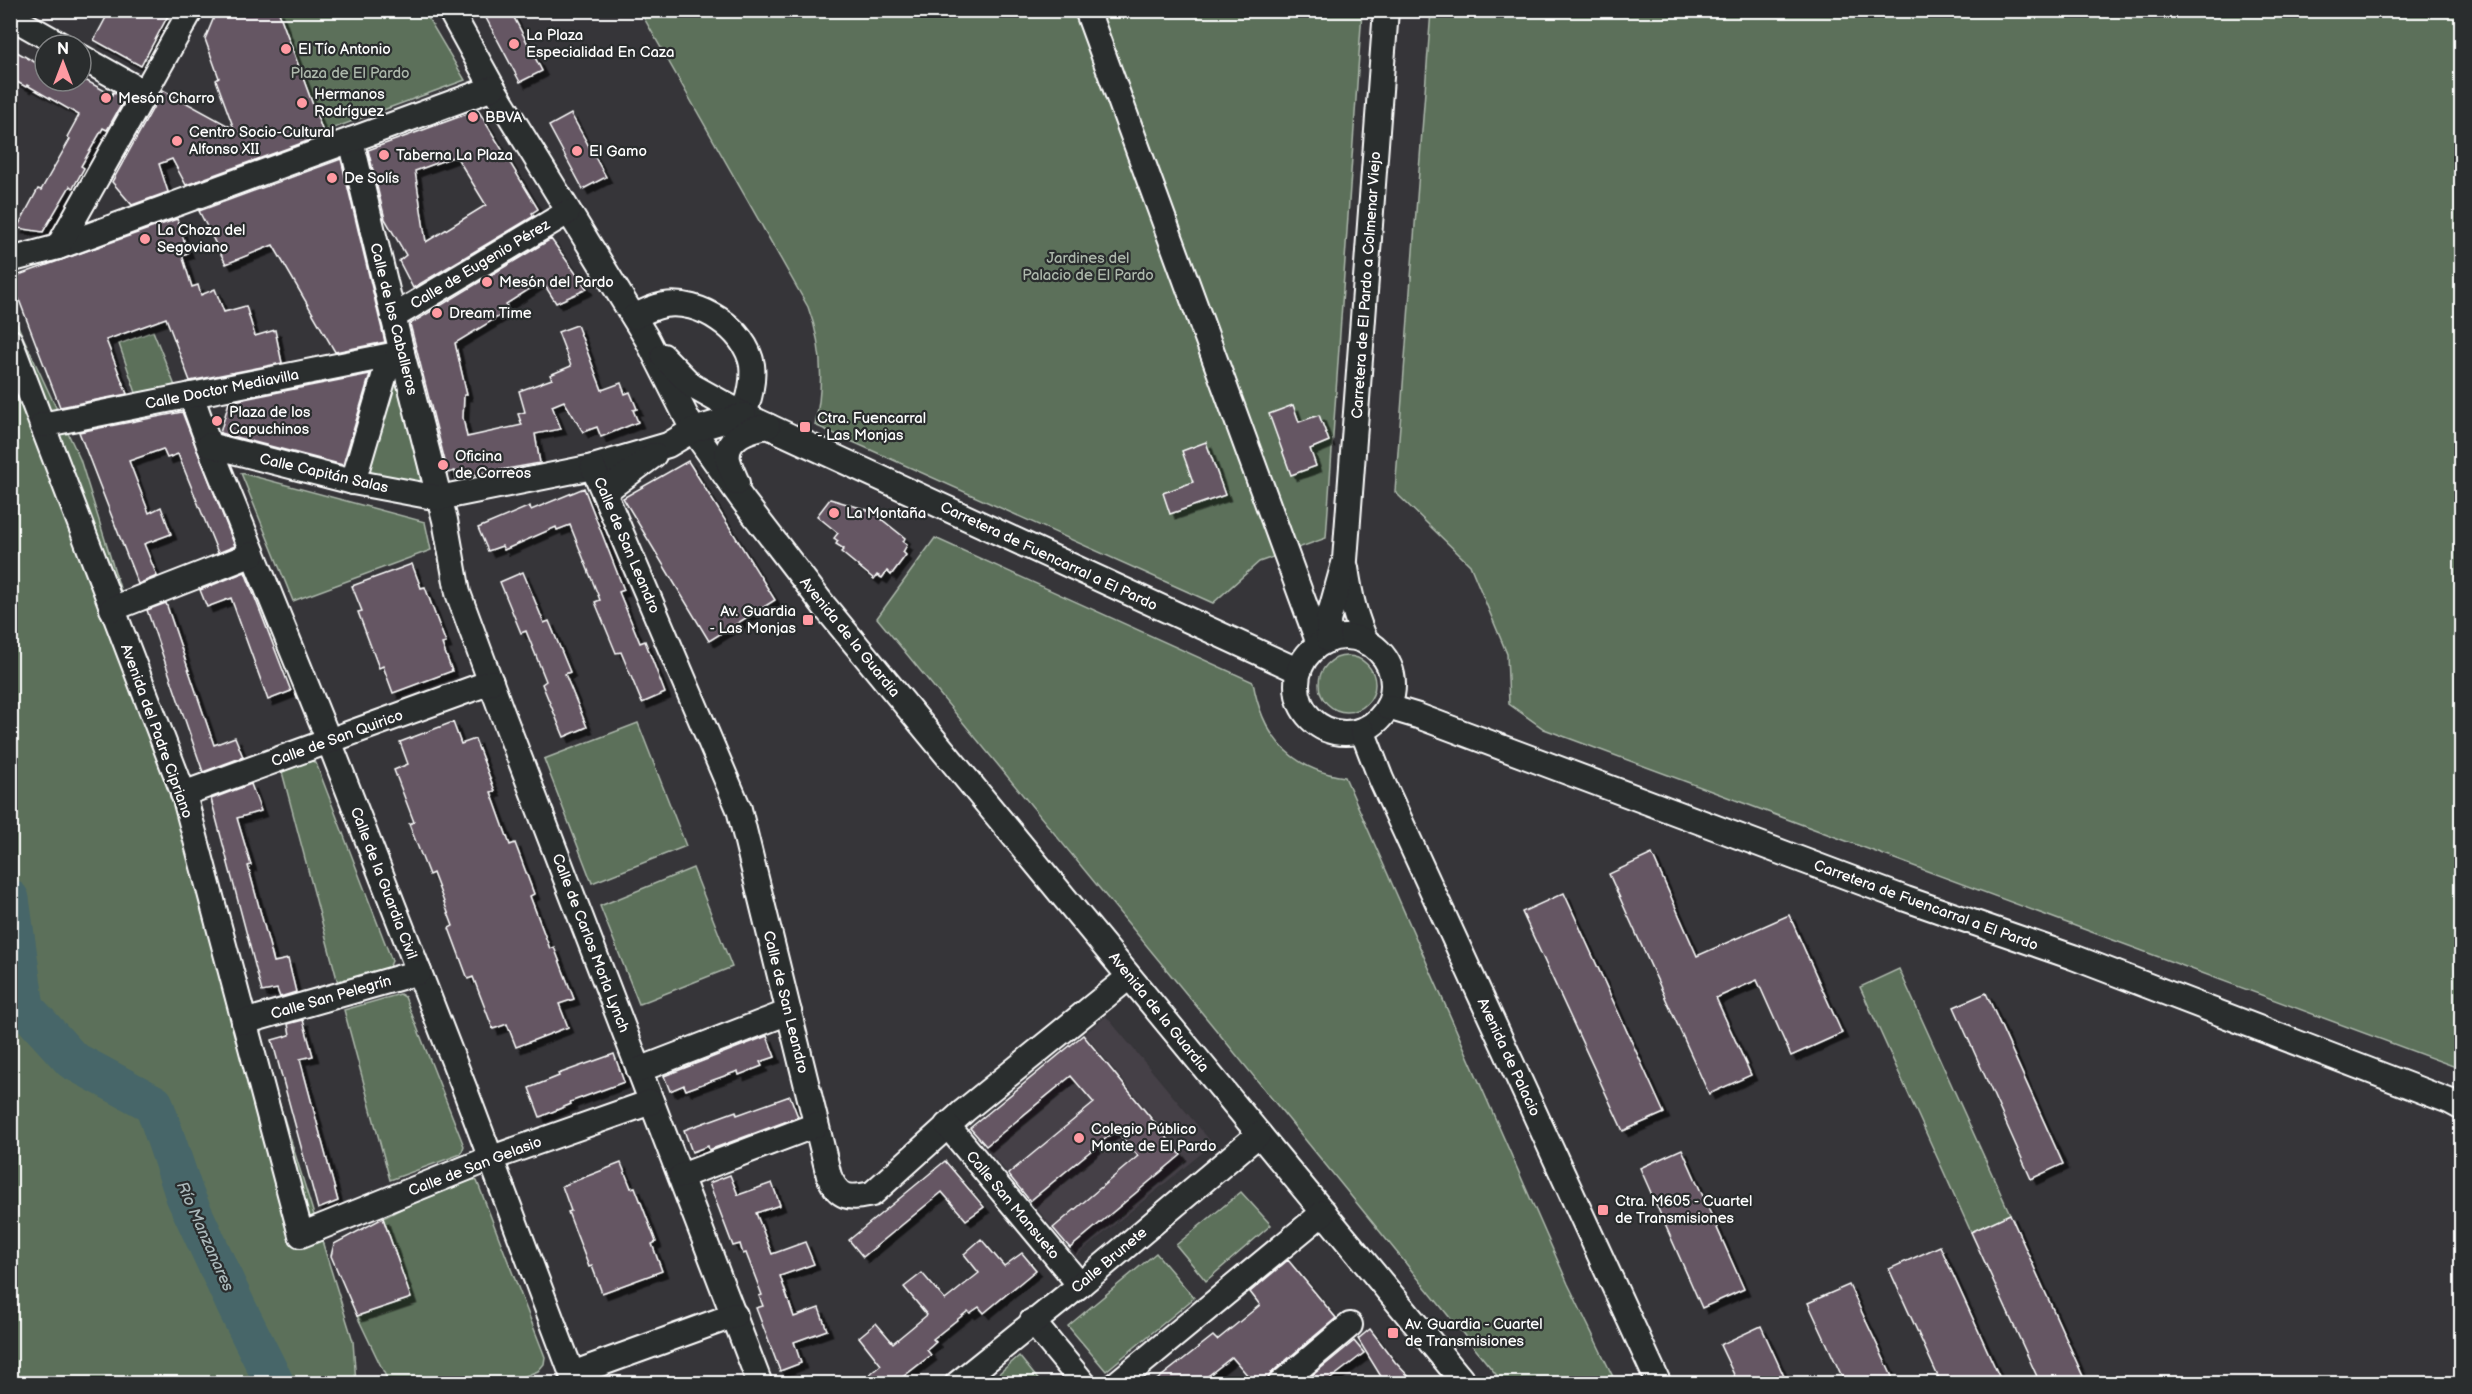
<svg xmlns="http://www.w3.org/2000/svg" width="2472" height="1394" viewBox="0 0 2472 1394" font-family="'Balsamiq Sans',sans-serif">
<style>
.built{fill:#443f46}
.green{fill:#5b705a;stroke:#adb8ac;stroke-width:1.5}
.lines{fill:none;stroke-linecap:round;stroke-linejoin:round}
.river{stroke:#476669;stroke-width:39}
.building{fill:#655763;stroke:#fff;stroke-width:1.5;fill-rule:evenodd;filter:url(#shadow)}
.minor-casing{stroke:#fff;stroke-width:28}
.minor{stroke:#2a2d2e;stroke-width:24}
.poi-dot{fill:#ff9aa2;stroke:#2a2d2e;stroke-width:2}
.labels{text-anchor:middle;stroke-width:4.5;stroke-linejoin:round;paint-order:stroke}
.poi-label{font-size:15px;fill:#fff;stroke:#2a2d2e;text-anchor:start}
.park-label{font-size:15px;fill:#adb8ac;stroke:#2a2d2e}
.street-label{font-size:15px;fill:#fff;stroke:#2a2d2e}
.water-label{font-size:16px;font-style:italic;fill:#acbabc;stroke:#2a2d2e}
</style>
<defs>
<filter id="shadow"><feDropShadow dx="5.5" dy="5.5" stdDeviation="0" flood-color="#0009"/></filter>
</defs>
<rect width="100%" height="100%" fill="#363539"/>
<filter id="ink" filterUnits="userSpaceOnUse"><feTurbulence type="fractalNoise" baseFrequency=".0167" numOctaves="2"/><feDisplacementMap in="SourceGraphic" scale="12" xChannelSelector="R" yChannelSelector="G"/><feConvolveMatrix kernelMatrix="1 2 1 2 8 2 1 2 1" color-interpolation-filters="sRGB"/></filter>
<g filter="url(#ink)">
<polygon class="built" points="1106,1016 1213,1144 1076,1256 970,1128"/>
<g class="green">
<polygon points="278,11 424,11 465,80 323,132"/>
<path d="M640,11H1362L1326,538L1259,562L1213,603L815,425C824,384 823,346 808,307Z"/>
<polygon points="1431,11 2461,11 2461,1069 1544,729 1509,704 1507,654 1470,565 1395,492"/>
<polygon points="10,309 80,459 353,1341 356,1383 11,1383"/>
<polygon points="153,331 175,386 136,393 119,344"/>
<polygon points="390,381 401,381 422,487 363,472"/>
<polygon points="241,473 425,522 431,550 293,601"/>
<path d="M935,538L1253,682C1262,735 1291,770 1345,777L1568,1284L1616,1383H1503L1212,1025L877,618Z"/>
<circle cx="1347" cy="684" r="28"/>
<polygon points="638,723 686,846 592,883 544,759"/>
<polygon points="310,760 316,763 392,961 388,970 338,983 282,772"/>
<polygon points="693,868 732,967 639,1004 600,906"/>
<polygon points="1899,969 2010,1214 1971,1232 1860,987"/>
<polygon points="400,994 405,997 464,1146 461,1154 390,1180 344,1010"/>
<polygon points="473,1179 477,1181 545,1357 544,1364 538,1371 508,1383 389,1383 357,1316 410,1298 383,1218 417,1201"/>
<polygon points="1241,1192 1271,1225 1206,1281 1176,1245"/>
<polygon points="1156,1253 1194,1298 1106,1371 1068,1326"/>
<polygon points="1019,1356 1041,1383 988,1383"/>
</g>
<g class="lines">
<polyline class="river" points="10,899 25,1008 72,1060 154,1104 185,1196 237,1308 275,1384"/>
</g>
<g class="building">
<polygon points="110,10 171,10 141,66 94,40"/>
<polygon points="217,10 278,10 324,135 186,185 172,159 159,164 168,192 132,205 112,182 163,90 234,129 216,80 219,78 205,39"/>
<polygon points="500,10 510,10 542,71 520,82 486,18"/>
<polygon points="10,48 45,68 45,81 87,81 112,95 113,92 125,98 107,130 103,128 81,166 84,168 73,188 70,186 43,232 17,228 38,189 41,190 70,139 67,137 79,115 27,85 26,87 10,78"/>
<path d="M478,110L538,209L532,213L534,216L413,288L399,261L406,255L385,219L368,150ZM456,156L486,205L426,242L415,171Z"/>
<polygon points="571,114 606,177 583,189 549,126"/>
<polygon points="341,159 385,342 335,352 273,245 226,264 199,211"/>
<polygon points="177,219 188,253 182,255 192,287 198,285 201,295 215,289 224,312 246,306 255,336 275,330 282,363 190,381 166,318 106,340 127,394 60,407 13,284 13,277"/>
<polygon points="551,239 587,289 556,303 542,281 506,304 508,311 455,343 467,395 464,395 463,418 467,437 522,425 518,414 525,412 519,391 552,379 550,375 571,366 558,332 577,325 602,390 621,383 625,394 630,392 637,409 633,410 638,422 601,437 597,427 583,432 564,401 552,406 561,429 535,434 540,463 456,478 455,471 448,473 410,324"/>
<polygon points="370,374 343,465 220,433 229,402"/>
<polygon points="1293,405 1299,422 1319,415 1329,441 1310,449 1316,466 1291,475 1269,414"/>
<polygon points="182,412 235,546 218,553 178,454 167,458 163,449 129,461 149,513 161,507 171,534 144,544 157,576 138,584 79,432"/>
<polygon points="1206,442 1225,495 1170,514 1163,493 1193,482 1182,451"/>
<polygon points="688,461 775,600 709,641 623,498"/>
<polygon points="584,488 624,590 619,592 640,643 645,641 665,693 642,703 621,652 616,653 595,602 600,600 570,525 557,530 556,527 504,550 502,546 488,551 478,528 530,506 531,510"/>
<polygon points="830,499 871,511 905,538 903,542 907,545 903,552 906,555 891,575 887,571 882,578 877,575 874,579 841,552 844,549 836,544 838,541 834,538 838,533 817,516"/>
<polygon points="412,564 421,588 425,587 436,617 446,643 442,644 452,671 393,693 383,666 379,668 358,612 362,611 352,586"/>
<polygon points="245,572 291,691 268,700 231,598 207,607 200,590"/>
<polygon points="523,572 544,623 549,621 570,672 565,674 587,727 564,737 542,684 546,681 526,631 521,633 500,582"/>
<polygon points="166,603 214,745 235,737 243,757 203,772 147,610"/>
<polygon points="453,722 461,744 475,739 495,791 491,792 510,845 515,843 534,894 530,896 550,949 554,947 574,999 559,1004 568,1027 516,1047 507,1024 493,1029 473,977 468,979 449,928 453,926 433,873 429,875 409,824 414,822 394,770 408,764 400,742"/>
<polygon points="251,784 261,811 237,818 251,865 248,866 274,962 288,959 296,992 280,997 277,989 262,992 211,799"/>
<polygon points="1652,854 1697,956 1789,915 1842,1033 1791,1056 1757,980 1716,998 1751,1075 1709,1094 1609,874"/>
<polygon points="1564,893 1664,1113 1623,1131 1522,912"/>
<polygon points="1986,993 2063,1164 2031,1179 1954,1007"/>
<polygon points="303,1020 313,1056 300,1059 338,1201 318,1209 272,1040 290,1035 288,1024"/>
<polygon points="1083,1035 1181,1155 1070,1248 1053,1228 1138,1156 1116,1130 1030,1201 1008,1174 1094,1103 1071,1076 986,1146 970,1128"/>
<polygon points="767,1036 775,1057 760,1062 762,1066 739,1075 738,1071 686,1090 684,1085 670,1091 664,1076"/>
<polygon points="614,1054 624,1082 570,1102 571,1104 540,1117 529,1088 559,1076 558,1074"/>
<polygon points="790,1096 798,1117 709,1150 708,1146 692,1152 684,1130 736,1111 737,1115"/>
<polygon points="1682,1149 1744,1289 1702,1308 1640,1168"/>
<polygon points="945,1161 984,1207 966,1220 942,1192 863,1257 849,1240"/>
<polygon points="621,1163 631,1188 635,1187 656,1242 652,1244 662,1271 602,1293 592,1266 589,1267 568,1212 571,1211 562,1186"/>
<polygon points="730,1175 738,1195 772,1183 780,1205 756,1213 772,1254 805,1242 814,1264 780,1276 794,1317 819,1308 827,1330 794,1342 801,1363 780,1371 756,1308 763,1306 759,1296 762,1295 746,1253 743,1254 740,1244 733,1246 709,1183"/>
<polygon points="2010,1214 2086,1383 2040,1383 1971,1232"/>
<polygon points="383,1218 411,1298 357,1316 331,1256 334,1244"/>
<polygon points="981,1239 1004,1266 1022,1253 1036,1270 984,1313 979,1307 970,1313 968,1311 933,1339 936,1342 927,1350 931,1355 895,1383 859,1383 881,1365 859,1337 876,1323 893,1343 927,1315 904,1287 922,1273 945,1300 979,1273 964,1254"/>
<polygon points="1940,1246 2002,1383 1941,1383 1889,1269"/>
<polygon points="1288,1260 1336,1318 1271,1373 1266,1383 1254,1383 1232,1357 1199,1383 1153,1383 1213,1336 1217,1340 1260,1305 1250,1292"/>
<polygon points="1849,1285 1895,1383 1845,1383 1808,1303"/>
<polygon points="1761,1326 1787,1383 1738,1383 1720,1345"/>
<polygon points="1370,1329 1395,1362 1415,1383 1385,1383 1358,1339"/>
<polygon points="1354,1341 1364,1353 1325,1383 1303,1383"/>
</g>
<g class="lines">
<defs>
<g id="minor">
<polyline points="450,10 493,88 647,339 693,430 742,499 825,607 1465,1384"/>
<polyline points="1087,10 1319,644"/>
<polyline points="10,16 61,45"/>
<polyline points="81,57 145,93"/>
<polyline points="351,140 402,353 445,520 458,593 501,710 760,1384"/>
<polyline points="58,247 493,88"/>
<polyline points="10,260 58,247 191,10"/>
<polyline points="393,317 568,212"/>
<path d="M634,317C643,312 654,307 664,305C699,299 746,329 752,365C754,382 749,399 744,415"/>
<polyline points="10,341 184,795 301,1235 489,1159 651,1102"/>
<polyline points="663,356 692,386 744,415 1299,671"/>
<polyline points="191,395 209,445 329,741 465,1090 572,1374 735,1315"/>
<polyline points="42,425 402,353"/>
<polyline points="209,445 353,482 439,498 593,467 668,445 693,430 744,415"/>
<path d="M593,467L739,809L829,1176C839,1199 849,1199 872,1194L964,1111L1129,977"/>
<polyline points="353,482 386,370 402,353"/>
<path d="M737,483C734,475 730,468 728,460C724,437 751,429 768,426"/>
<polyline points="604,492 654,455"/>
<path d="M1346,568C1350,595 1355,619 1367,643"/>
<polyline points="112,609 253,554"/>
<circle cx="1345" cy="685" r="48"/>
<polyline points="1329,640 1328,621 1345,560 1386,10"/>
<polyline points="1388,707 1418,716 1906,899 2073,957 2449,1101 2462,1108"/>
<polyline points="1362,730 1381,779 1659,1384"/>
<polyline points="183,794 491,682"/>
<polyline points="244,1022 419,972"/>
<polyline points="639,1070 789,1012"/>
<polyline points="947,1125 1080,1285"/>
<polyline points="681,1176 816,1125"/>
<polyline points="1032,1321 1084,1384"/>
<polyline points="957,1384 1080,1285 1259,1134"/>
<polyline points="1116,1384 1324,1212"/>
<polyline points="1280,1384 1350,1325"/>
</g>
</defs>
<use href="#minor" class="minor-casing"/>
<use href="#minor" class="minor"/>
</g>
</g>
<g class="poi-dot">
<circle cx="514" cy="44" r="6"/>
<circle cx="286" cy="49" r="6"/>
<circle cx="106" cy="98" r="6"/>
<circle cx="302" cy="103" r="6"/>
<circle cx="473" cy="117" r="6"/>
<circle cx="177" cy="141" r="6"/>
<circle cx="577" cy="151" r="6"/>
<circle cx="384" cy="155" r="6"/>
<circle cx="332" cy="178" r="6"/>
<circle cx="145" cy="239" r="6"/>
<circle cx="487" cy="282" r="6"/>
<circle cx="437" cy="313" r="6"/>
<circle cx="217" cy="421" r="6"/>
<rect x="799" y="421" width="12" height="12" rx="3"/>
<circle cx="443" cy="465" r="6"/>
<circle cx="834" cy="513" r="6"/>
<rect x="802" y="614" width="12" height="12" rx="3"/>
<circle cx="1079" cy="1138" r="6"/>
<rect x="1597" y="1204" width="12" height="12" rx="3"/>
<rect x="1387" y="1327" width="12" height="12" rx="3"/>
</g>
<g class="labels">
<g class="poi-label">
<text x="526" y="40">La Plaza<tspan x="526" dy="17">Especialidad En Caza</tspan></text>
<text x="298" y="54">El Tío Antonio</text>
<text x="314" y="99">Hermanos<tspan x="314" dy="17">Rodríguez</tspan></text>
<text x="118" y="103">Mesón Charro</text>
<text x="485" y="122">BBVA</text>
<text x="189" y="137">Centro Socio-Cultural<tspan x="189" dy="17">Alfonso XII</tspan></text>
<text x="589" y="156">El Gamo</text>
<text x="396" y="160">Taberna La Plaza</text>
<text x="344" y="183">De Solís</text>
<text x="157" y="235">La Choza del<tspan x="157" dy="17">Segoviano</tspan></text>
<text x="499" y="287">Mesón del Pardo</text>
<text x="449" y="318">Dream Time</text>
<text x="229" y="417">Plaza de los<tspan x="229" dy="17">Capuchinos</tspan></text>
<text x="817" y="423">Ctra. Fuencarral<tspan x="817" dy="17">- Las Monjas</tspan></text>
<text x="455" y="461">Oficina<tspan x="455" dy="17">de Correos</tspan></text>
<text x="846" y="518">La Montaña</text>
<text x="796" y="616" text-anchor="end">Av. Guardia<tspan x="796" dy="17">- Las Monjas</tspan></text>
<text x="1091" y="1134">Colegio Público<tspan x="1091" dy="17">Monte de El Pardo</tspan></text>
<text x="1615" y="1206">Ctra. M605 - Cuartel<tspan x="1615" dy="17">de Transmisiones</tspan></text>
<text x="1405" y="1329">Av. Guardia - Cuartel<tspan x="1405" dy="17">de Transmisiones</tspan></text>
</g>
<g class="park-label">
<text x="350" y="78">Plaza de El Pardo</text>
<text x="1088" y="263">Jardines del<tspan x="1088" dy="17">Palacio de El Pardo</tspan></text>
</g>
<g class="street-label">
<text transform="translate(480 264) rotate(-31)" y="5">Calle de Eugenio Pérez</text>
<text transform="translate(1366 285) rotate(-86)" y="5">Carretera de El Pardo a Colmenar Viejo</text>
<text transform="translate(394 319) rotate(76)" y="5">Calle de los Caballeros</text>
<text transform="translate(222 389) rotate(-11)" y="5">Calle Doctor Mediavilla</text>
<text transform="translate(324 473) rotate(13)" y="5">Calle Capitán Salas</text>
<text transform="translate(627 545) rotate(67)" y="5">Calle de San Leandro</text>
<text transform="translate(1049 556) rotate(25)" y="5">Carretera de Fuencarral a El Pardo</text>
<text transform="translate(850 637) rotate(51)" y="5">Avenida de la Guardia</text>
<text transform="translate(157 731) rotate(70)" y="5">Avenida del Padre Cipriano</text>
<text transform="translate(337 738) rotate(-20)" y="5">Calle de San Quirico</text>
<text transform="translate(384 883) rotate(69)" y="5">Calle de la Guardia Civil</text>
<text transform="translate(1926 905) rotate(20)" y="5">Carretera de Fuencarral a El Pardo</text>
<text transform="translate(591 943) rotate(69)" y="5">Calle de Carlos Morla Lynch</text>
<text transform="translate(331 997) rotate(-16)" y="5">Calle San Pelegrín</text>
<text transform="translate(786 1002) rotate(76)" y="5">Calle de San Leandro</text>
<text transform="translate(1159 1012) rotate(51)" y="5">Avenida de la Guardia</text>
<text transform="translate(1509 1057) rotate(65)" y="5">Avenida de Palacio</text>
<text transform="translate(475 1166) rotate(-21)" y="5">Calle de San Gelasio</text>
<text transform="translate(1013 1205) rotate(50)" y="5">Calle San Mansueto</text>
<text transform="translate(1109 1260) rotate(-40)" y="5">Calle Brunete</text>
</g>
<g class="water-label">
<text transform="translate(206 1236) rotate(66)" y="6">Río Manzanares</text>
</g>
</g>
<rect width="2472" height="1394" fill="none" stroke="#2a2d2e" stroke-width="36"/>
<rect x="18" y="18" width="2436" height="1358" fill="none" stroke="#fff" stroke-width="2" filter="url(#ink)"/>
<g transform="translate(63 63)"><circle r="28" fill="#2a2d2e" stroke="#7f8182" stroke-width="1.5"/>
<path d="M0-4.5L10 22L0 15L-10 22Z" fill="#ff9aa2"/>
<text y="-9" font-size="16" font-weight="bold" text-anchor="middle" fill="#ffffff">N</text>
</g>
</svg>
